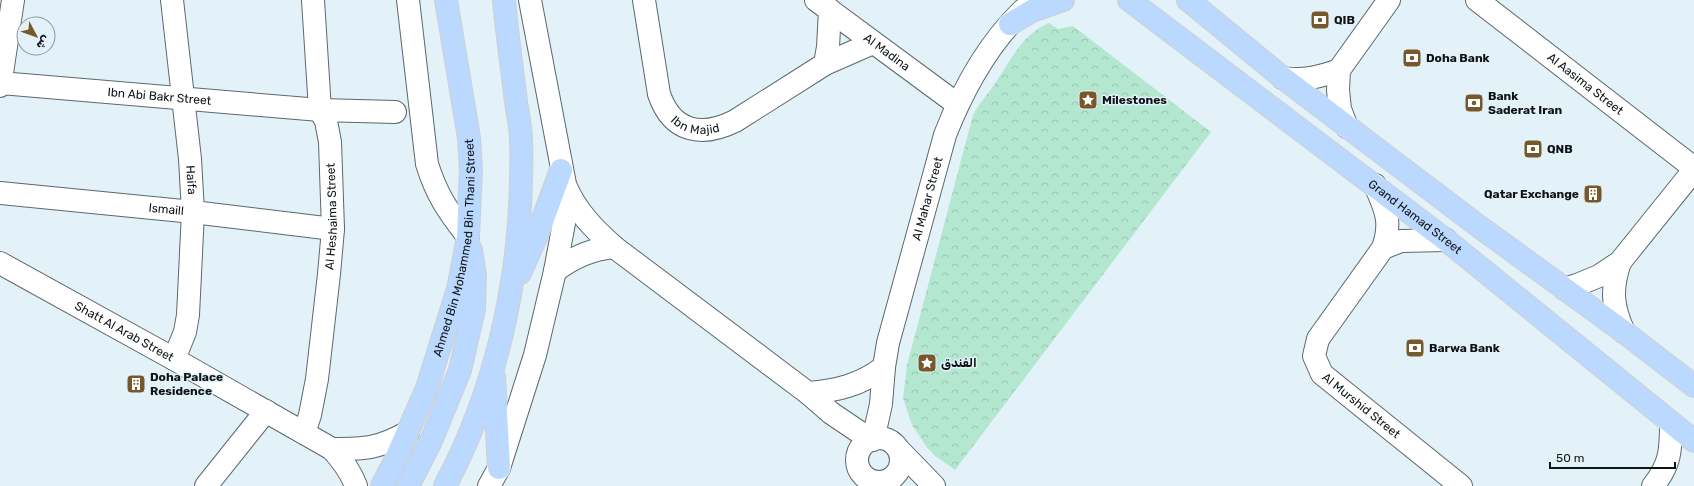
<svg xmlns="http://www.w3.org/2000/svg" width="1694" height="486" viewBox="0 0 1694 486" font-family="Rubik,Cairo,sans-serif">
<style>
.forest{fill:url(#forest-crowns)}
.lines{fill:none;stroke-linecap:round;stroke-linejoin:round}
.minor-casing{stroke:#5b686d;stroke-width:24}
.major-casing{stroke:#cfd0d0;stroke-width:24}
.minor{stroke:#fff;stroke-width:22}
.major{stroke:#bbd8fe;stroke-width:22}
.labels{text-anchor:middle;stroke-width:3;stroke-linejoin:round;paint-order:stroke}
.poi-label{font-size:12px;font-weight:bold;fill:#0e1315;stroke:#e3f2f8;text-anchor:start}
.street-label{font-size:12px;fill:#0e1315;stroke:#e3f2f8}
</style>
<defs>
<pattern id="forest-crowns" width="20" height="18" patternUnits="userSpaceOnUse"><rect width="20" height="18" fill="#b4e7cf"/><path d="M2 6a3 3 0 1 1 6 0M12 15a3 3 0 1 1 6 0" fill="none" stroke="#9ac5b1"/></pattern>
</defs>
<rect width="100%" height="100%" fill="#e3f2f8"/>
<path class="forest" d="M1049,23L1058,29L1073,26L1211,132L955,470L934,455L926,446L912,425L903,398L907,365L973,115C980,102 988,94 996,82C1011,60 1022,34 1049,23Z"/>
<g class="lines">
<defs>
<g id="minor">
<path id="s1" d="M172,0L190,159L193,212L188,315L185,332L174,359"/>
<path d="M408,0L427,164C437,196 448,211 468,237"/>
<path id="s2" d="M644,0L659,94C672,132 701,138 735,121L825,64L873,43"/>
<path id="s3" d="M816,0L957,104"/>
<path id="s4" d="M1477,0L1694,168"/>
<polyline points="825,64 828,47 830,10"/>
<path d="M1283,78C1303,81 1320,77 1339,70"/>
<path id="s5" d="M0,83L320,110L395,112"/>
<polyline points="0,86 13,0"/>
<polyline points="1347,127 1340,109 1338,90 1339,70 1389,0"/>
<path id="s6" d="M1375,185C1386,210 1392,222 1383,248L1318,339L1314,356L1322,374L1461,486"/>
<path d="M566,187C577,212 594,229 614,247L808,393L831,413L871,440"/>
<path id="s7" d="M0,193L193,212L333,229"/>
<polyline points="1383,248 1401,241 1446,240"/>
<path d="M1620,262C1611,289 1612,306 1624,332"/>
<path id="s8" d="M0,263L174,359L332,449C342,460 351,472 356,486"/>
<path d="M555,271C572,258 592,249 614,247"/>
<polyline points="1565,289 1577,285 1599,276 1620,262 1694,170"/>
<path d="M808,393C836,391 861,385 884,367"/>
<path id="s9" d="M304,433L310,415L317,379L329,274L333,229L330,142L326,121L320,110L313,0"/>
<circle cx="879" cy="460" r="22"/>
<path id="s10" d="M873,440L881,404L884,367L888,343L945,135C963,89 988,44 1023,10"/>
<path d="M332,449C365,449 378,449 408,432"/>
<polyline points="899,450 934,486"/>
<polyline points="206,486 266,411"/>
<polyline points="489,486 499,468 535,355 555,271 564,223 565,184 530,0"/>
<path d="M1653,486C1670,465 1671,451 1671,424"/>
</g>
<g id="major">
<path id="s11" d="M1129,0L1446,240L1694,441"/>
<polyline points="1188,0 1283,78 1477,225 1624,332 1694,386"/>
<polyline points="1010,24 1032,11 1063,0"/>
<polyline points="520,273 537,235 561,170"/>
<polyline points="494,377 499,468"/>
<path id="s12" d="M382,486L395,461L427,388L458,289L468,237L471,170L469,138L446,0"/>
<polyline points="408,486 431,441 460,370 474,309 475,275 471,250"/>
<path d="M445,486C495,392 519,286 521,180C521,167 522,154 521,141C521,128 518,115 516,102C512,68 507,34 504,0"/>
</g>
</defs>
<use href="#minor" class="minor-casing"/>
<use href="#major" class="major-casing"/>
<use href="#minor" class="minor"/>
<use href="#major" class="major"/>
</g>
<defs>
<symbol id="bank-square" viewBox="-11 -11 22 22"><rect x="-9" y="-9" width="18" height="18" rx="4" fill="#76582c" stroke="#e3f2f8"/><path d="M-6-4H6V4H-6ZM0-2.3a2.3 2.3 0 1 0 0 4.6a2.3 2.3 0 1 0 0-4.6Z" fill="#fff"/></symbol>
<symbol id="sight-square" viewBox="-11 -11 22 22"><rect x="-9" y="-9" width="18" height="18" rx="4" fill="#76582c" stroke="#e3f2f8"/><path d="M0-6L1.8-2.2L6-1.7L2.9 1.2L3.7 5.4L0 3.3L-3.7 5.4L-2.9 1.2L-6-1.7L-1.8-2.2Z" fill="#fff"/></symbol>
<symbol id="building-square" viewBox="-11 -11 22 22"><rect x="-9" y="-9" width="18" height="18" rx="4" fill="#76582c" stroke="#e3f2f8"/><path d="M-4-6H4V6H1V3H-1V6H-4ZM-2.5-4.3h1.7v1.8h-1.7ZM.8-4.3h1.7v1.8H.8ZM-2.5-1h1.7V.8h-1.7ZM.8-1h1.7V.8H.8Z" fill="#fff"/></symbol>
</defs>
<g fill-rule="evenodd">
<use href="#bank-square" x="1309" y="9" width="22" height="22"/>
<use href="#bank-square" x="1401" y="47" width="22" height="22"/>
<use href="#sight-square" x="1077" y="89" width="22" height="22"/>
<use href="#bank-square" x="1463" y="92" width="22" height="22"/>
<use href="#bank-square" x="1522" y="138" width="22" height="22"/>
<use href="#building-square" x="1582" y="183" width="22" height="22"/>
<use href="#bank-square" x="1404" y="337" width="22" height="22"/>
<use href="#sight-square" x="916" y="352" width="22" height="22"/>
<use href="#building-square" x="125" y="373" width="22" height="22"/>
</g>
<g class="labels">
<g class="poi-label">
<text x="1334" y="24">QIB</text>
<text x="1426" y="62">Doha Bank</text>
<text x="1488" y="100">Bank<tspan x="1488" dy="14">Saderat Iran</tspan></text>
<text x="1102" y="104">Milestones</text>
<text x="1547" y="153">QNB</text>
<text x="1579" y="198" text-anchor="end">Qatar Exchange</text>
<text x="1429" y="352">Barwa Bank</text>
<text x="941" y="367">الفندق</text>
<text x="150" y="381">Doha Palace<tspan x="150" dy="14">Residence</tspan></text>
</g>
<g class="street-label">
<text dy="4" stroke="none"><textPath href="#s3" startOffset="88">Al Madina</textPath></text>
<text dy="4" stroke="none"><textPath href="#s4" startOffset="137">Al Aasima Street</textPath></text>
<text dy="4" stroke="none"><textPath href="#s5" startOffset="160">Ibn Abi Bakr Street</textPath></text>
<text dy="4" stroke="none"><textPath href="#s2" startOffset="148">Ibn Majid</textPath></text>
<text dy="4" stroke="none"><textPath href="#s1" startOffset="181">Haifa</textPath></text>
<text dy="4" stroke="none"><textPath href="#s10" startOffset="248">Al Mahar Street</textPath></text>
<text dy="4" stroke="none"><textPath href="#s7" startOffset="167">Ismaill</textPath></text>
<text dy="4" stroke="none"><textPath href="#s9" startOffset="219">Al Heshaima Street</textPath></text>
<text dy="4" stroke="none"><textPath href="#s11" startOffset="359">Grand Hamad Street</textPath></text>
<text dy="4" stroke="none"><textPath href="#s12" startOffset="252">Ahmed Bin Mohammed Bin Thani Street</textPath></text>
<text dy="4" stroke="none"><textPath href="#s8" startOffset="142">Shatt Al Arab Street</textPath></text>
<text dy="4" stroke="none"><textPath href="#s6" startOffset="265">Al Murshid Street</textPath></text>
</g>
</g>
<g transform="translate(36 36) rotate(131)"><circle r="19" fill="#e3f2f8" stroke="#8e999d"/>
<path d="M0-3L7 15L0 10L-7 15Z" fill="#76582c"/>
<text y="-6" font-size="11" font-weight="bold" text-anchor="middle" fill="#0e1315">ش</text>
</g>
<path d="M1550 462v6h125v-6" fill="none" stroke="#0e1315" stroke-width="2"/>
<text x="1556" y="462" font-size="12" fill="#0e1315" stroke="#e3f2f8" stroke-width="3" paint-order="stroke">50 m</text>
</svg>
